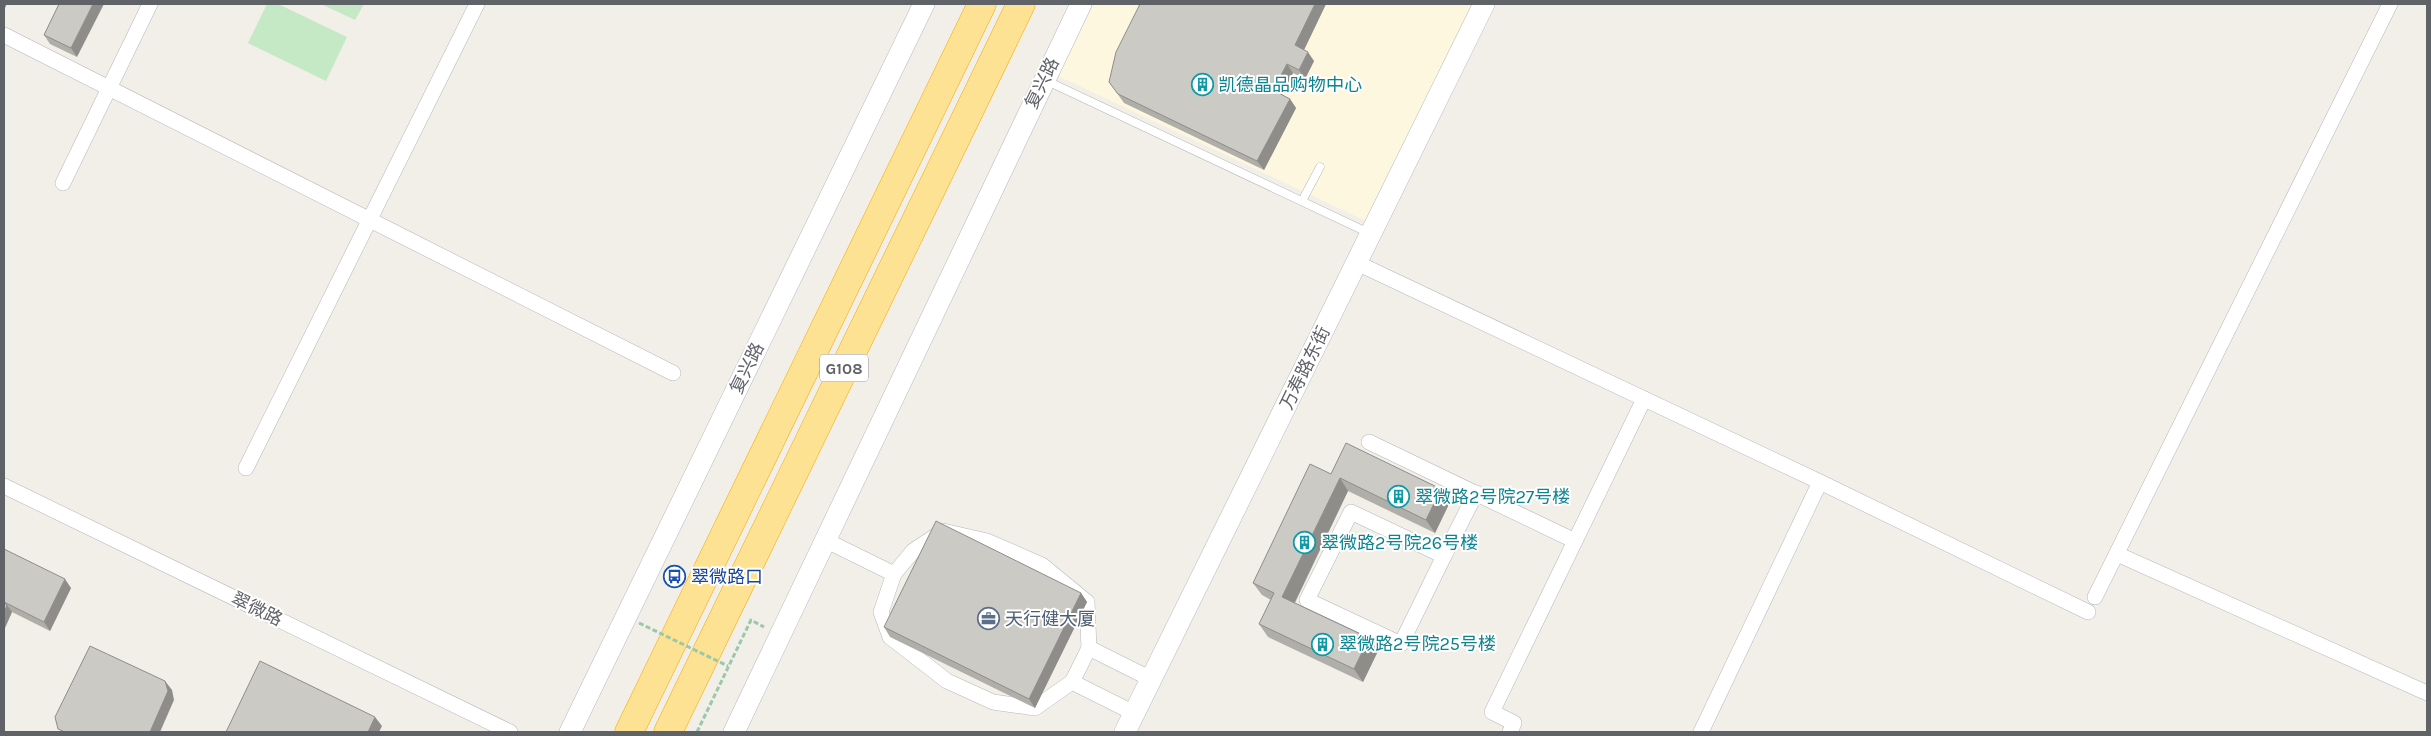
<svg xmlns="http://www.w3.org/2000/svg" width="2431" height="736" viewBox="0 0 2431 736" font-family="Karla,'Noto Sans SC',sans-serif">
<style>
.commercial{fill:#fef7e0}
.green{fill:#c5e8c5}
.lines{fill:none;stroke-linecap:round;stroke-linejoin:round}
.lane-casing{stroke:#b5b8bc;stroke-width:9}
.street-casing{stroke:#b5b8bc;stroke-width:16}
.secondary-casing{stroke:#b6babf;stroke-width:22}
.highway-casing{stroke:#f9ab00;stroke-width:29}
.path{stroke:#9cc7a9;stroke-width:3;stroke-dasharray:5 2.5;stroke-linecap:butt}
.lane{stroke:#fff;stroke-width:8}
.street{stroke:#fff;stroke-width:15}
.secondary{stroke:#fff;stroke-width:21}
.highway{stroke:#fde293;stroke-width:28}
.path-bridge{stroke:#9cc7a9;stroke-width:3;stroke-dasharray:5 2.5;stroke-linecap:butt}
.wall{fill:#afaea9}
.shaded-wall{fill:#8f8d8a}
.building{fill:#cccac5;stroke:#8f8d8a}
.labels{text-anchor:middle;stroke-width:4;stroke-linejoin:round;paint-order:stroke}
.shield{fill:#fff;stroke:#8f9295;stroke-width:1}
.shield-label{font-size:16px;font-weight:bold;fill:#5f6368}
.street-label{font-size:18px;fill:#5f6368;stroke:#fff}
.culture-label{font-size:18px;fill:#0d838f;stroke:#fff;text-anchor:start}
.transit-label{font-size:18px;fill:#164399;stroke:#fff;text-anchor:start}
.service-label{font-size:18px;fill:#4e5e75;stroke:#fff;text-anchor:start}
</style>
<rect width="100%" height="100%" fill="#f1efe8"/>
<polygon class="commercial" points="1094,4 1472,4 1366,221 1058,76"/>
<g class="green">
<polygon points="267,4 278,4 347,37 326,81 248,43"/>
<polygon points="321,4 364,4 355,20"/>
</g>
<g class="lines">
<defs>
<g id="lane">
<polyline points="1045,80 1369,233"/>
<polyline points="1302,201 1320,167"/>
</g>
<g id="street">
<polyline points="4,35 673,373"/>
<polyline points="63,183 150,4"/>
<polyline points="1357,263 1820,482 2088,612"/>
<polyline points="1369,442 1575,541"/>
<polyline points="246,468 477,4"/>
<polyline points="4,486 510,732"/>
<polygon points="1351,512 1444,556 1401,644 1307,600"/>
<polyline points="825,540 894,574 913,551 943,531 987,541 1042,565 1087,602 1089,648"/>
<polyline points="2117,554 2427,693"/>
<polyline points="1444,556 1476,493"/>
<polyline points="894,574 881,612 890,637 947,681 993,702 1035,708 1072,682"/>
<polyline points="2095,597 2390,4"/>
<polyline points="1134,713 1072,682 1089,648 1151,679"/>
<polyline points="1510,732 1514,723 1492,712 1644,399"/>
<polyline points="1701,732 1820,482"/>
</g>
<g id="secondary">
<polyline points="570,732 924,4"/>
<polyline points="734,732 1081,4"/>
<polyline points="1125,732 1484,4"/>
</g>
<g id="highway">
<polyline points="629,732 982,4"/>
<polyline points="668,732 1021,4"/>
</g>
</defs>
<use href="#lane" class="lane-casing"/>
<use href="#street" class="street-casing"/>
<use href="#secondary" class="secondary-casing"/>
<use href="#highway" class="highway-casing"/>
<polyline class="path" points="697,732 751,620 764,627"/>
<use href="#lane" class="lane"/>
<use href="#street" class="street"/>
<use href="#secondary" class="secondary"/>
<use href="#highway" class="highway"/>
<polyline class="path-bridge" points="639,623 728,666"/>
</g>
<g class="wall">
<polygon points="59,4 77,57 50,44 44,35"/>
<polygon points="1140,4 1326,4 1304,50 1314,61 1305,79 1293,73 1282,95 1290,99 1296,108 1264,170 1124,103 1109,82"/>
<polygon points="1331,474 1450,502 1435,533 1348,491 1295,603 1369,638 1378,651 1363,682 1268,637 1259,624 1271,600 1262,595 1253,583"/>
<polygon points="4,549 71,588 50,631 12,612 4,630"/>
<polygon points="1081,593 1087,602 1035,708 890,637 884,627"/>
</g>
<g class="shaded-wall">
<polygon points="4,4 7,4 4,10"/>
<polygon points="93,4 104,4 77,57 71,48"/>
<polygon points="1315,4 1326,4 1302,54 1295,45"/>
<polygon points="1308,52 1314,61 1305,79 1299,70"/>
<polygon points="1287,64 1293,73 1279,99 1273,90"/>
<polygon points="1290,99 1296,108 1264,170 1257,161"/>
<polygon points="1340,478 1348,491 1291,610 1282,597"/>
<polygon points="1441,489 1450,502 1435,533 1426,520"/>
<polygon points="65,579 71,588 50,631 44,622"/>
<polygon points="1081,593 1087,602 1035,708 1029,699"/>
<polygon points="7,605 12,612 4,630 4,613"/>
<polygon points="1369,638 1378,651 1363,682 1354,669"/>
<polygon points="165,681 172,690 174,700 160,732 150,732"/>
<polygon points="375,717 382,726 379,732 368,732"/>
</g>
<g class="building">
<polygon points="59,4 93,4 71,48 44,35"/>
<polygon points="1140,4 1315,4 1295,45 1308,52 1299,70 1287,64 1273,90 1290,99 1257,161 1118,94 1109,82 1116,52"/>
<polygon points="1346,443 1441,489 1426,520 1340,478 1282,597 1369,638 1354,669 1259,624 1274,593 1253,583 1310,464 1331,474"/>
<polygon points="936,521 1081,593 1029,699 884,627"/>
<polygon points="4,549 65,579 44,622 4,602"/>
<polygon points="4,603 7,605 4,613"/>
<polygon points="90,646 165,681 168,691 150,732 65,732 58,729 55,717"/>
<polygon points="260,661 375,717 368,732 226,732"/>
</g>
<defs>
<symbol id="building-ring" viewBox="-11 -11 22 22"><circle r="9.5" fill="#fff" stroke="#0f9aa8" stroke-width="1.5"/><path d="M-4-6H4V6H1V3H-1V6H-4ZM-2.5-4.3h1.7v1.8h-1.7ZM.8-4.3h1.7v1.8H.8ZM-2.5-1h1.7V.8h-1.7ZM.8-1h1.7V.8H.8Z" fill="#0f9aa8"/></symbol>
<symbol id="bus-ring" viewBox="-11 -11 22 22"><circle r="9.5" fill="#fff" stroke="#1a4fb4" stroke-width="1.5"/><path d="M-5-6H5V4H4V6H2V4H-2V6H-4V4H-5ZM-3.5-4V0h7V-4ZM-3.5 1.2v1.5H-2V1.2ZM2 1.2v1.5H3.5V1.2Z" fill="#1a4fb4"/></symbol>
<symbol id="office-ring" viewBox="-11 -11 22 22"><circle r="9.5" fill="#fff" stroke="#5c6f8a" stroke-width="1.5"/><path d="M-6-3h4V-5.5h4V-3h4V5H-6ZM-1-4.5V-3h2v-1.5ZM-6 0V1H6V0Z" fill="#5c6f8a"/></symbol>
</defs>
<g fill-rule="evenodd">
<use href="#building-ring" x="1190" y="72" width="25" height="25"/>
<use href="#building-ring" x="1386" y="484" width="25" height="25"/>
<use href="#building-ring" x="1292" y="530" width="25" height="25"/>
<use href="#bus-ring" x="662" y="564" width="25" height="25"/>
<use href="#office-ring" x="976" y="606" width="25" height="25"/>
<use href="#building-ring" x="1310" y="632" width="25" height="25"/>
</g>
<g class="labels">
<rect class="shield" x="820" y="354.5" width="48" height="27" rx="4"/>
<g class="shield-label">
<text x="844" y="374">G108</text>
</g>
<g class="street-label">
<text transform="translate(1042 83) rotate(-64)" y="6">复兴路</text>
<text transform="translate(747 368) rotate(-64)" y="6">复兴路</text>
<text transform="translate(1305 368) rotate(-64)" y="6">万寿路东街</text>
<text transform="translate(257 609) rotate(26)" y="6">翠微路</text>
</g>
<g class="culture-label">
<text x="1218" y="91">凯德晶品购物中心</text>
<text x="1415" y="503">翠微路2号院27号楼</text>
<text x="1321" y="549">翠微路2号院26号楼</text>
<text x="1339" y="650">翠微路2号院25号楼</text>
</g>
<g class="transit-label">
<text x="691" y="583">翠微路口</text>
</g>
<g class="service-label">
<text x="1005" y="625">天行健大厦</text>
</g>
</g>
<rect width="2431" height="736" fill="none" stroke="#5f6368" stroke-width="10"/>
</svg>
